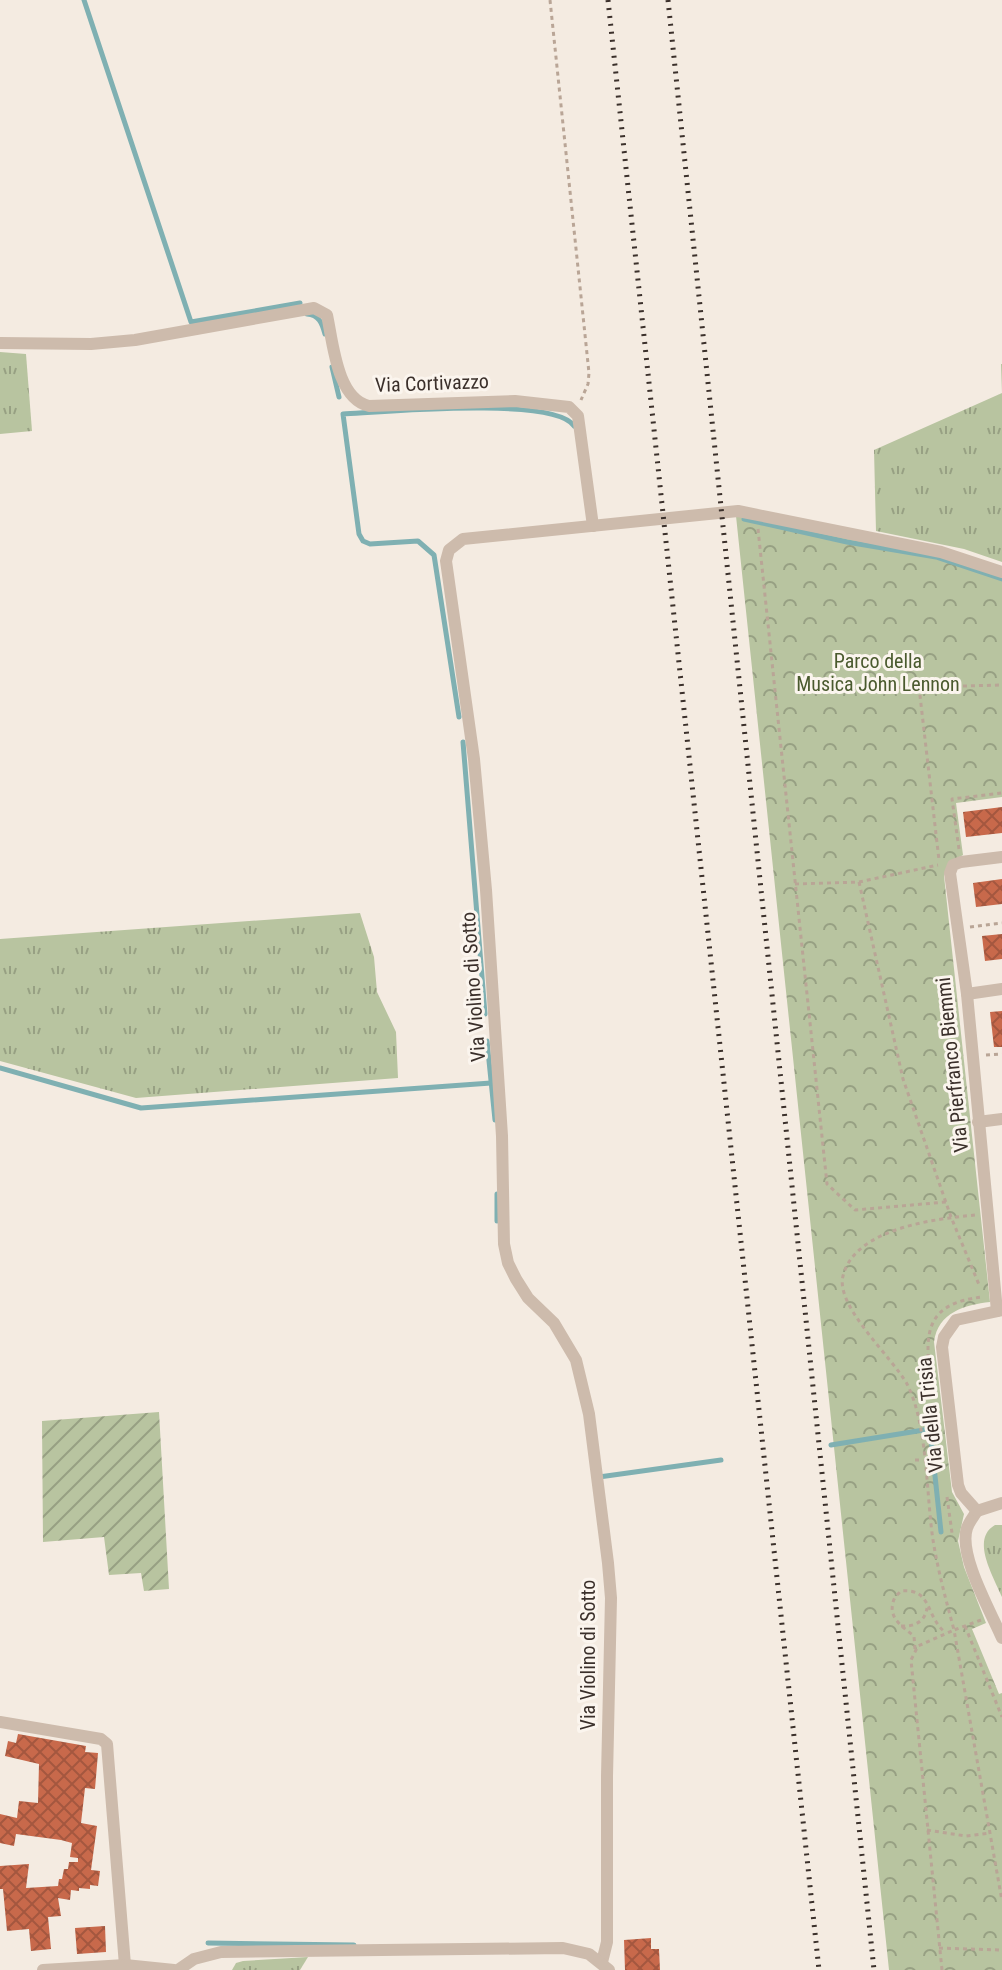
<svg xmlns="http://www.w3.org/2000/svg" width="1002" height="1970" viewBox="0 0 1002 1970" font-family="'Roboto Condensed',sans-serif">
<style>
.grass{fill:url(#grass-tufts)}
.park{fill:url(#park-crowns)}
.garden{fill:url(#garden-furrows)}
.lines{fill:none;stroke-linecap:round;stroke-linejoin:round}
.stream{stroke:#7fb0b2;stroke-width:5}
.building{fill:url(#building-cross-hatch)}
.path{stroke:#b9a596;stroke-width:3;stroke-dasharray:4 4;stroke-linecap:butt}
.minor{stroke:#cdbbac;stroke-width:12}
.rail{stroke:#3b302b;stroke-width:5;stroke-dasharray:2 6;stroke-linecap:butt}
.labels{text-anchor:middle;stroke-width:6;stroke-linejoin:round;paint-order:stroke}
.street-label{font-size:20px;fill:#3b302b;stroke:#fbf5ee}
.park-label{font-size:20px;fill:#4a5a2e;stroke:#fbf5ee}
</style>
<defs>
<pattern id="grass-tufts" width="24" height="20" patternUnits="userSpaceOnUse" patternTransform="scale(2)"><rect width="24" height="20" fill="#b8c4a0"/><path d="M3 7l-1-3M5 7V3M7 7l1-3M15 17l-1-3M17 17v-4M19 17l1-3" fill="none" stroke="#97a083"/></pattern>
<pattern id="park-crowns" width="20" height="18" patternUnits="userSpaceOnUse" patternTransform="scale(2)"><rect width="20" height="18" fill="#b8c4a0"/><path d="M2 6a3 3 0 1 1 6 0M12 15a3 3 0 1 1 6 0" fill="none" stroke="#97a083"/></pattern>
<pattern id="garden-furrows" width="10" height="10" patternUnits="userSpaceOnUse" patternTransform="scale(2)"><rect width="10" height="10" fill="#b8c4a0"/><path d="M-1 1l2-2M0 10L10 0M9 11l2-2" fill="none" stroke="#97a083"/></pattern>
<pattern id="building-cross-hatch" width="8" height="8" patternUnits="userSpaceOnUse" patternTransform="scale(2)"><rect width="8" height="8" fill="#c8694b"/><path d="M0 0l8 8M0 8l8-8" fill="none" stroke="#a4573f"/></pattern>
</defs>
<rect width="100%" height="100%" fill="#f4ebe1"/>
<g class="grass">
<polygon points="0,352 26,354 32,431 0,434"/>
<polygon points="1001,364 1002,364 1002,562 964,549 876,531 874,450 1002,393"/>
<polygon points="360,913 374,957 377,992 396,1032 398,1078 136,1098 0,1061 0,939"/>
<path d="M995,1525H1002V1597C994,1577 970,1539 995,1525Z"/>
<polygon points="308,1957 300,1970 232,1970 236,1963 243,1961"/>
</g>
<path class="park" d="M736,516L936,555L1002,576V797L956,803L963,855L949,863L944,876L990,1302C965,1305 938,1312 934,1342L952,1492L964,1514L958,1541L964,1567L986,1623L972,1629L999,1694L1002,1693V1970H889Z"/>
<polygon class="garden" points="159,1412 169,1589 144,1591 141,1573 109,1575 104,1537 43,1542 42,1421"/>
<g class="lines">
<g class="stream">
<polyline points="84,0 191,322 300,303"/>
<path d="M307,314C319,315 322,323 325,334"/>
<polyline points="332,367 339,397"/>
<polyline points="744,519 847,542 936,557 1002,579"/>
<path d="M459,717L434,555L418,541L370,544L363,541L359,534L343,414C382,412 555,396 574,426"/>
<polyline points="463,742 485,1014"/>
<polyline points="487,1041 495,1120"/>
<polyline points="0,1068 141,1108 491,1083"/>
<polyline points="497,1221 497,1194"/>
<polyline points="831,1445 930,1429 941,1532"/>
<polyline points="599,1477 721,1460"/>
<polyline points="208,1943 354,1945"/>
</g>
</g>
<g class="building">
<polygon points="1002,807 1002,833 966,837 963,812"/>
<polygon points="1002,879 1002,904 976,907 973,883"/>
<polygon points="1002,934 1002,959 985,961 982,936"/>
<polygon points="1002,1011 1002,1047 994,1047 990,1012"/>
<polygon points="18,1734 86,1746 85,1752 98,1753 95,1789 85,1788 81,1823 97,1826 91,1870 100,1871 98,1886 90,1885 90,1889 79,1888 79,1891 71,1890 70,1900 58,1898 61,1916 48,1917 51,1949 31,1951 29,1929 7,1931 3,1889 0,1889 0,1866 29,1864 26,1888 58,1886 59,1879 62,1879 64,1869 68,1869 69,1862 78,1862 78,1858 70,1857 72,1843 61,1840 16,1834 14,1846 0,1843 0,1814 17,1818 19,1801 38,1803 39,1764 5,1756 8,1741 16,1743"/>
<polygon points="105,1926 106,1952 77,1954 75,1928"/>
<polygon points="651,1938 651,1949 659,1949 660,1970 625,1970 624,1940"/>
</g>
<g class="lines">
<g class="path">
<polyline points="550,0 589,373 588,384 581,400"/>
<polyline points="758,529 827,1184 855,1210 946,1202"/>
<polyline points="919,687 939,860"/>
<polyline points="811,690 1002,685"/>
<polyline points="959,849 952,799 1002,793"/>
<polyline points="859,882 903,1079 951,1217 980,1287"/>
<polyline points="795,884 859,882 938,865"/>
<polyline points="970,927 1002,923"/>
<polyline points="986,1055 1002,1054"/>
<path d="M931,1382C924,1333 925,1303 983,1297"/>
<polyline points="915,1460 923,1460"/>
<polyline points="947,1497 952,1533"/>
<polyline points="981,1620 954,1630 1002,1901"/>
<path d="M901,1626C914,1627 925,1622 927,1608"/>
<polyline points="965,1626 1002,1717"/>
<path d="M915,1649L914,1636C900,1625 886,1616 895,1597L901,1591C933,1588 925,1617 946,1633"/>
<polyline points="927,1830 966,1836 990,1833"/>
<polyline points="939,1948 1002,1950"/>
<path d="M942,1970L911,1660L918,1646L954,1630C946,1600 938,1571 933,1540C926,1494 928,1425 907,1384C892,1357 835,1306 843,1276C855,1228 935,1219 975,1215"/>
</g>
<g class="minor">
<path d="M0,343L91,344L135,340L314,308L327,315C333,343 337,399 369,406L515,401L569,407L578,416L593,526"/>
<polyline points="967,994 1002,989"/>
<polyline points="978,1122 1002,1119"/>
<polyline points="997,1311 967,994 950,873 953,865 961,862 1002,857"/>
<polyline points="977,1511 961,1493 958,1485 942,1347 944,1337 956,1320 1002,1310"/>
<path d="M977,1511C974,1516 969,1522 967,1528C958,1555 991,1612 1002,1638"/>
<polyline points="977,1511 1002,1503"/>
<polyline points="0,1722 101,1739 107,1744 125,1965"/>
<polyline points="602,1962 607,1942 607,1776 611,1598 608,1563 589,1414 576,1360 554,1323 528,1298 516,1279 508,1263 504,1244 502,1136 486,890 474,759 446,561 449,550 463,539 738,511 941,552 1002,572"/>
<polyline points="43,1970 125,1965 174,1970"/>
<polyline points="178,1970 194,1959 221,1952 563,1948 589,1954 609,1970"/>
</g>
<g class="rail">
<polyline points="608,0 819,1970"/>
<polyline points="668,0 874,1970"/>
</g>
</g>
<g class="labels">
<g class="street-label">
<text transform="translate(432 383) rotate(-2)" y="7">Via Cortivazzo</text>
<text transform="translate(473 987) rotate(-94)" y="7">Via Violino di Sotto</text>
<text transform="translate(952 1065) rotate(-96)" y="7">Via Pierfranco Biemmi</text>
<text transform="translate(930 1415) rotate(-96)" y="7">Via della Trisia</text>
<text transform="translate(588 1655) rotate(-90)" y="7">Via Violino di Sotto</text>
</g>
<g class="park-label">
<text x="878" y="668">Parco della<tspan x="878" dy="23">Musica John Lennon</tspan></text>
</g>
</g>
</svg>
